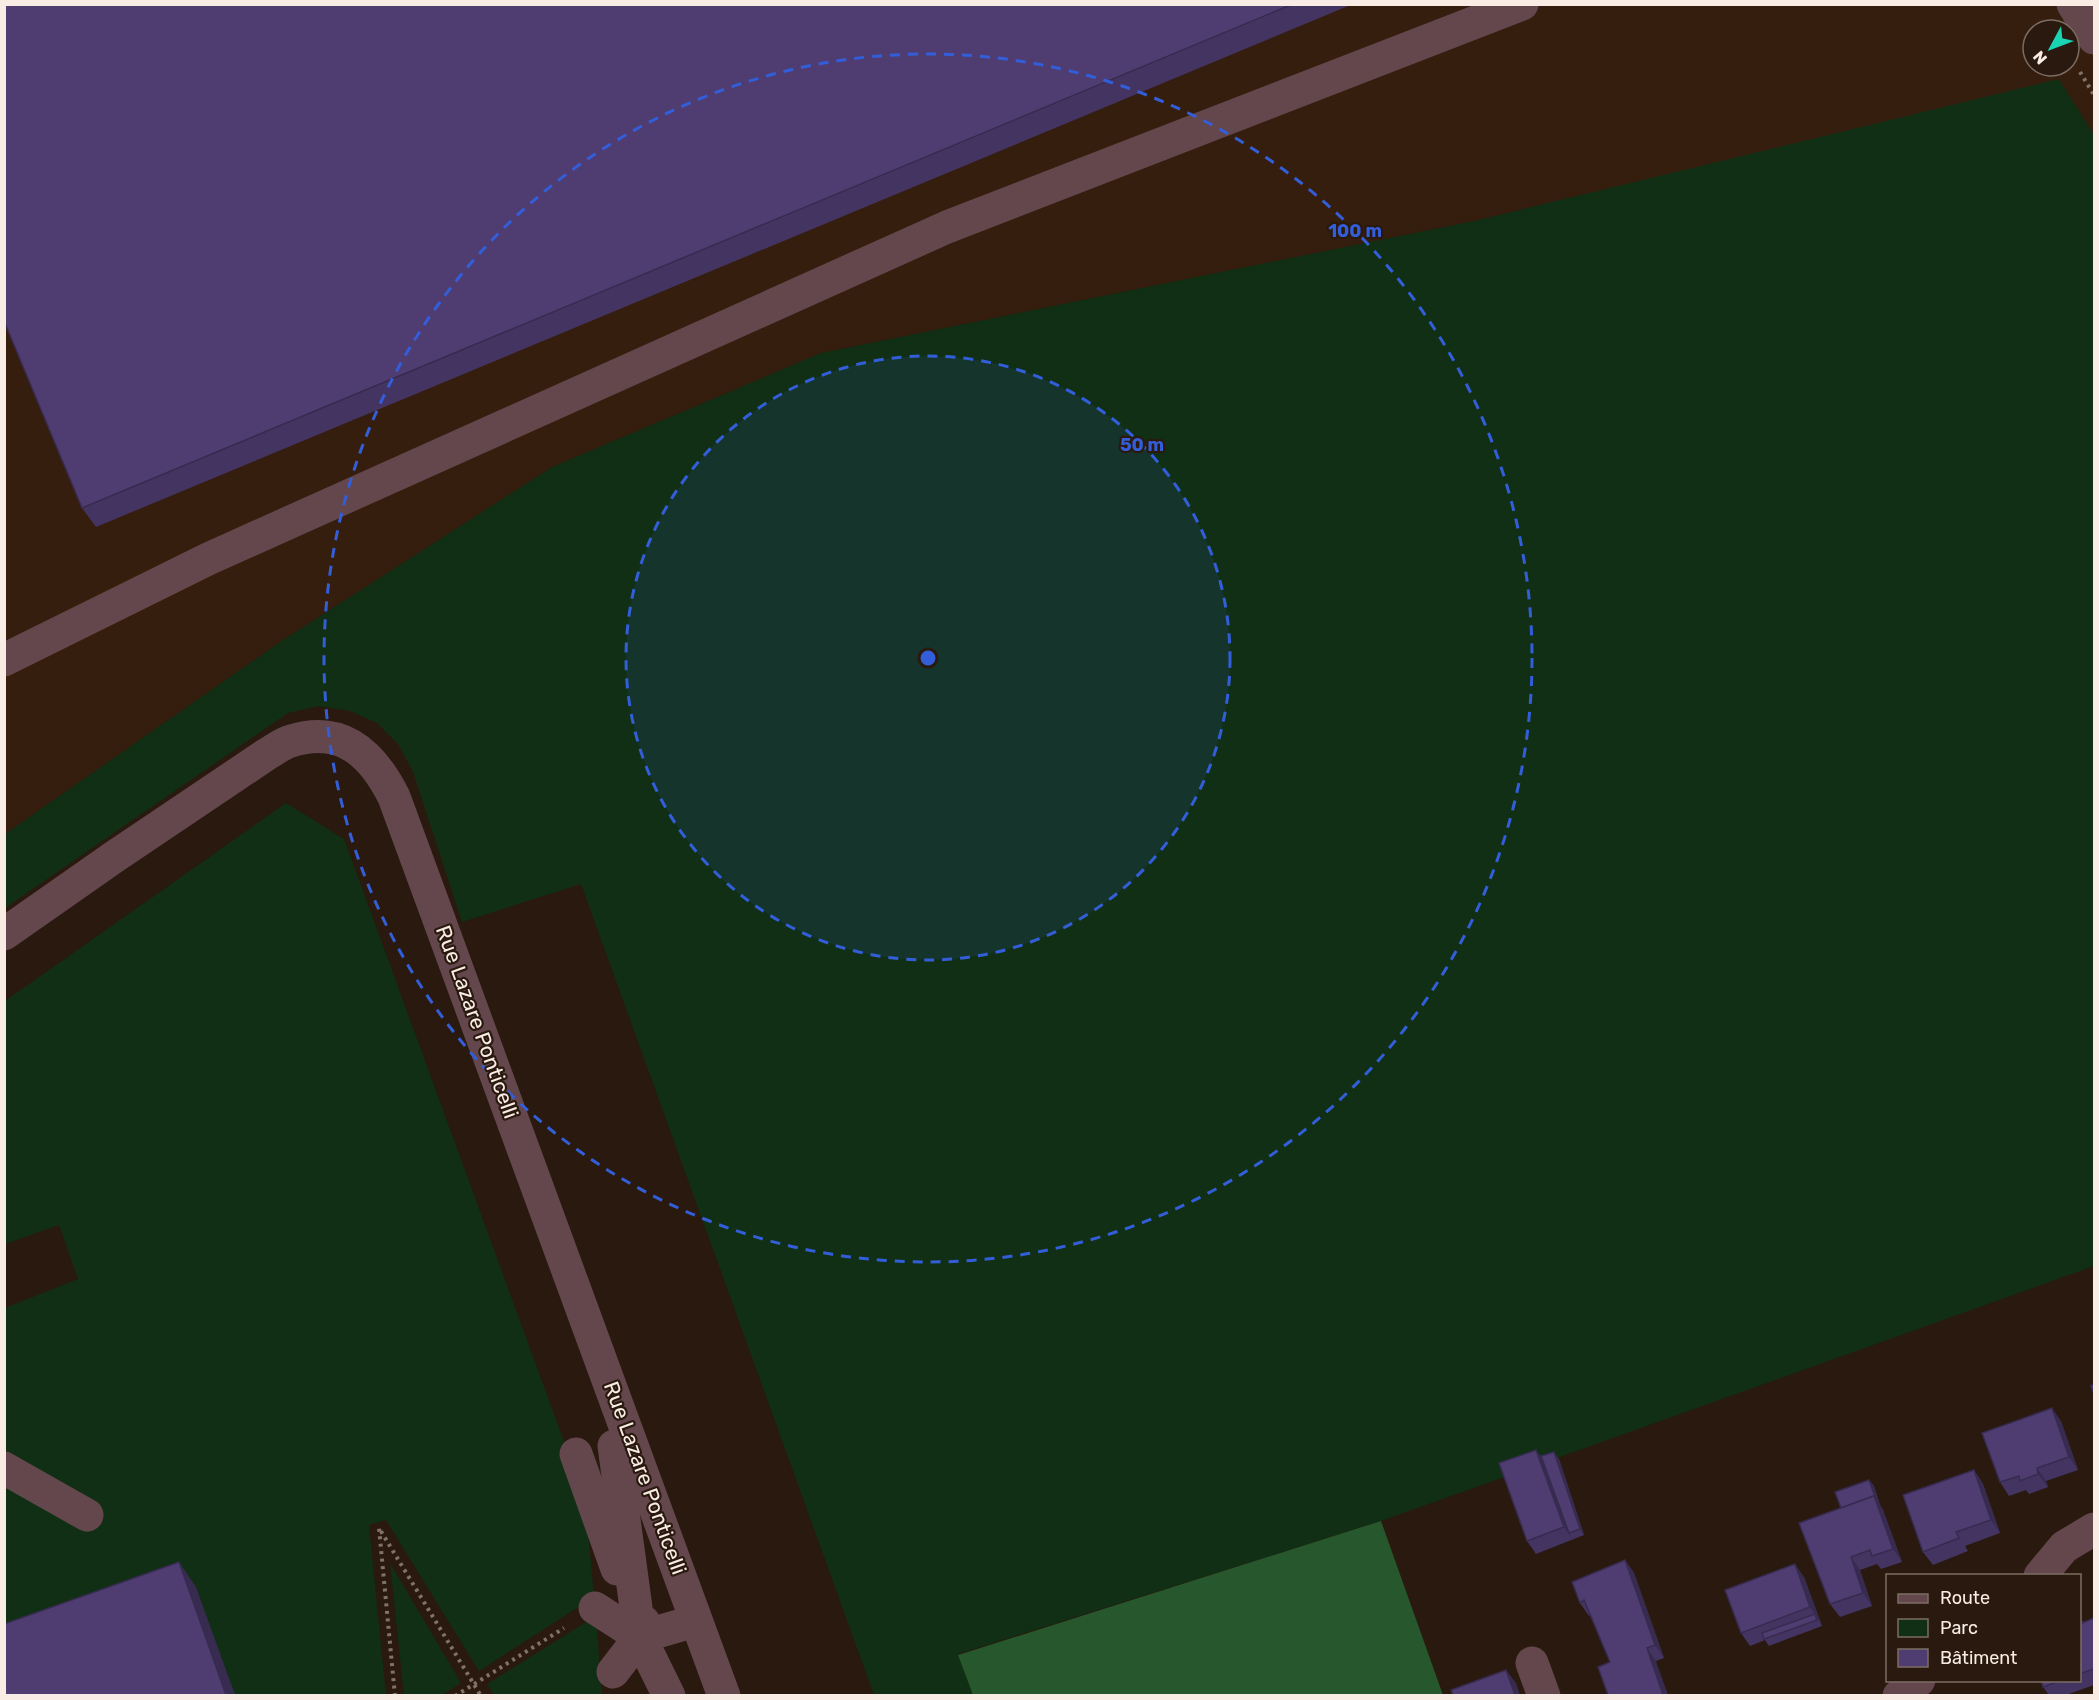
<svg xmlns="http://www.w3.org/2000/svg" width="2099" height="1700" viewBox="0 0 2099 1700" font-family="Rubik,sans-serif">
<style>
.built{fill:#351e0e;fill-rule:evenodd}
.green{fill:#112f15}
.forest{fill:#27572c}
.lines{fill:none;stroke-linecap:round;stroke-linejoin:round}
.path{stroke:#817268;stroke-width:4;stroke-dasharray:3 4.5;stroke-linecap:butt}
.minor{stroke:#63474c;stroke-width:33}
.wall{fill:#443462}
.shaded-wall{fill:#372b50}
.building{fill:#4f3d72;stroke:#372b50;stroke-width:1.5}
.ring{fill:none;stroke:#335ed9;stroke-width:3;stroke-dasharray:10 8}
.labels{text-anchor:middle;stroke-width:4.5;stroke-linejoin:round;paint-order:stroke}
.street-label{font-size:21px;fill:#f8ece4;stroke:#2a190e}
.centre{fill:#335ed9;stroke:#2a190e;stroke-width:3}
.ring-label{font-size:18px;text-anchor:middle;font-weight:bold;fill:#335ed9;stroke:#2a190e;stroke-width:4.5;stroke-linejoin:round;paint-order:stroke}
</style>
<rect width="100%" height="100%" fill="#2a190e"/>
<path class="built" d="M5,5H2094V135L2059,80L1474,221L821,353L552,467L280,642L5,834ZM2033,30H2069V66H2033Z"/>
<g class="green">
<polygon points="2059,79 2094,135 2094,1266 1381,1521 958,1654 973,1695 874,1695 581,884 462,922 413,772 398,744 377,723 350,711 319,706 288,713 5,908 5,834 280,642 552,467 821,353 1474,221"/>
<polygon points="286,803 344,839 585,1499 594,1597 479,1671 386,1520 369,1525 386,1695 235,1695 5,1656 5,1308 78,1279 59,1225 5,1244 5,1001"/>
<polygon points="390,1563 461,1683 442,1695 404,1695"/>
<polygon points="596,1616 602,1695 494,1695 487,1684"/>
</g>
<polygon class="forest" points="1381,1521 1443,1695 973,1695 958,1655"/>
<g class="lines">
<g class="path">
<polyline points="2080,72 2094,95"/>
<polyline points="395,1696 379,1528 481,1696"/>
<polyline points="455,1696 564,1628"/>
</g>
<g class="minor">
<polyline points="2073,4 2094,38"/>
<polyline points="4,660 208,559 947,227 1522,4"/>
<path d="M4,934L114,857L267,754C274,750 283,743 291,741C342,725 372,753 394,797L724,1696"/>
<polyline points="614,1446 640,1637 669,1696"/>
<polyline points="576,1454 617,1569"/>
<polyline points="4,1468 87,1515"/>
<polyline points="2040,1576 2064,1547 2094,1529"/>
<polyline points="595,1608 640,1637 644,1622"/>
<polyline points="1532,1663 1544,1696"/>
<polyline points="613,1672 640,1637 678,1626"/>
<polyline points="1899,1696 1919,1680"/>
</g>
</g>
<g class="wall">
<polygon points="4,4 1353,4 96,527 82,508"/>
<polygon points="2061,1421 2078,1470 2046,1481 2048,1487 2029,1494 2026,1490 2009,1496 2000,1482"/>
<polygon points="1559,1459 1584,1535 1536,1554 1527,1541"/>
<polygon points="1974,1470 1983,1484 2000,1533 1965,1546 1968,1551 1933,1565 1923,1552"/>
<polygon points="1869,1480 1874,1486 1880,1505 1883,1510 1902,1562 1881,1569 1877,1564 1860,1570 1872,1606 1840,1617 1830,1604 1841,1508"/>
<polygon points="1625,1560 1634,1573 1664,1658 1656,1661 1610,1662 1590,1615 1589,1616 1580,1603"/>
<polygon points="1804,1577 1822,1626 1769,1646 1765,1640 1750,1646 1741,1633"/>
<polygon points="2079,1618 2084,1622 2094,1618 2094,1685 2066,1695 2049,1695 2043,1687 2041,1680 2079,1680"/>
</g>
<g class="shaded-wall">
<polygon points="2052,1408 2061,1421 2078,1470 2069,1457"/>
<polygon points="1536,1450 1546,1463 1569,1533 1573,1540 1564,1527"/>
<polygon points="1554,1452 1559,1459 1584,1535 1580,1529"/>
<polygon points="2037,1468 2046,1481 2048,1487 2038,1474"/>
<polygon points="1974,1470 1983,1484 2000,1533 1991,1520"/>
<polygon points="1869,1480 1874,1486 1880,1505 1883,1510 1902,1562 1893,1549"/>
<polygon points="1851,1557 1860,1570 1872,1606 1863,1593"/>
<polygon points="1625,1560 1634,1573 1664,1658 1655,1645"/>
<polygon points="179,1562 196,1587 235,1695 226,1695"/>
<polygon points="1795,1564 1804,1577 1822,1626 1810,1607"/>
<polygon points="1647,1648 1656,1661 1668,1695 1663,1695"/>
<polygon points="1506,1670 1516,1683 1520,1695 1515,1695"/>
</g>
<g class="building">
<polygon points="4,4 1293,4 82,508 4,321"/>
<polygon points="2094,1384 2094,1394 2091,1386"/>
<polygon points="2052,1408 2069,1457 2037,1468 2038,1474 2020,1481 2019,1476 2000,1482 1982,1433"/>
<polygon points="1536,1450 1564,1527 1527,1541 1499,1463"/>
<polygon points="1554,1452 1580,1529 1569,1533 1541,1456"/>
<polygon points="1974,1470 1991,1520 1956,1532 1959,1538 1923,1552 1903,1495"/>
<polygon points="1869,1480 1876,1499 1874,1496 1841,1508 1835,1492"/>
<polygon points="1874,1496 1893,1549 1872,1556 1870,1550 1851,1557 1863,1593 1830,1604 1799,1523"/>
<polygon points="1625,1560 1655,1645 1647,1648 1663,1695 1608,1695 1598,1667 1610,1662 1584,1600 1580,1603 1572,1582"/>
<polygon points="179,1562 226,1695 4,1695 4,1624"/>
<polygon points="1795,1564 1810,1607 1741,1633 1725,1590"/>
<polygon points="1815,1614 1817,1620 1764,1639 1762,1633"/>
<polygon points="2079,1618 2080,1618 2082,1623 2094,1618 2094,1669 2079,1674"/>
<polygon points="1506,1670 1515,1695 1453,1695 1451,1690"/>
<polygon points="2041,1680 2062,1680 2043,1687"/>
</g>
<circle cx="928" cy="658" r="302" fill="#335ed9" fill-opacity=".12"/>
<g class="ring">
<circle cx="928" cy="658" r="302"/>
<circle cx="928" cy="658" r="604"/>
</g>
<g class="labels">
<g class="street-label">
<text transform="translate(477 1022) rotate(70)" y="7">Rue Lazare Ponticelli</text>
<text transform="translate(645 1478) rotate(70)" y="7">Rue Lazare Ponticelli</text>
</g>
</g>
<circle cx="928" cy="658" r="9" class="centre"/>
<g class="ring-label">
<text x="1355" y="237">100 m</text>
<text x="1142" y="451">50 m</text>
</g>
<rect width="2099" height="1700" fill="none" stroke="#f8ece4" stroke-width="12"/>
<rect x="1886" y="1574" width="195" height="108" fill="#2a190e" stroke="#7c6d64" stroke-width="1.5"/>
<rect x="1898" y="1594" width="30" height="9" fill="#63474c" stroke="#7c6d64" stroke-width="1.5"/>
<text x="1940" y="1604" font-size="18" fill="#f8ece4">Route</text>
<rect x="1898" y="1619" width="30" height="18" fill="#112f15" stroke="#7c6d64" stroke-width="1.5"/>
<text x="1940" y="1634" font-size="18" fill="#f8ece4">Parc</text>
<rect x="1898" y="1649" width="30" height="18" fill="#4f3d72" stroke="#7c6d64" stroke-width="1.5"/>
<text x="1940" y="1664" font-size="18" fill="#f8ece4">Bâtiment</text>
<g transform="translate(2051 48) rotate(229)"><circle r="28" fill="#2a190e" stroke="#7c6d64" stroke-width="1.5"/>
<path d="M0-4.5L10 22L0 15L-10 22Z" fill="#1ad5b2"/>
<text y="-9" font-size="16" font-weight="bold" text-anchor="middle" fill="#f8ece4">N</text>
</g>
</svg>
